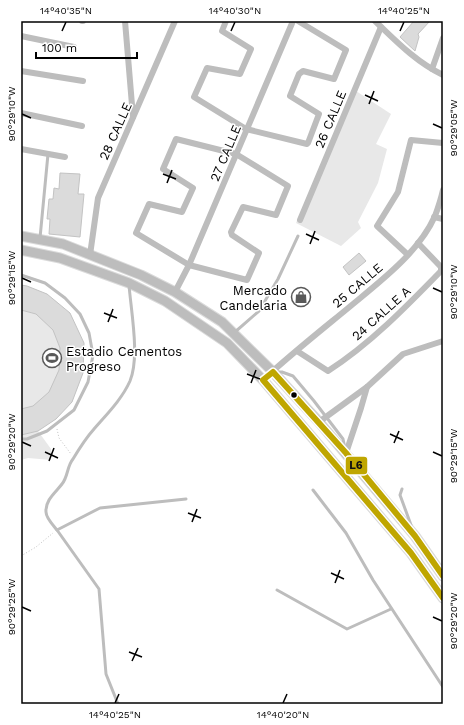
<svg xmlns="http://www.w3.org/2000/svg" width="464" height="725" viewBox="0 0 464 725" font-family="'Work Sans',sans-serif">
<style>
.green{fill:#e8e8e8}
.building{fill:#dbdbdb;stroke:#c3c3c3}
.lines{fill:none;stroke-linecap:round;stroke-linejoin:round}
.primary-casing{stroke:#dbdbdb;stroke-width:11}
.path{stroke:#c2c2c2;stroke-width:1;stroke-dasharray:1 2;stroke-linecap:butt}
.lane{stroke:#bdbdbd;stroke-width:3}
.street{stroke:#bdbdbd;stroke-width:6}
.primary{stroke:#bdbdbd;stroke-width:9}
.bus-1-casing{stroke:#fff;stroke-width:9}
.bus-1{stroke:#bfa600;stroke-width:6}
.ticks{fill:none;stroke:#000;stroke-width:1.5}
.bus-dot{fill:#000;stroke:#fff;stroke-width:1.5}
.labels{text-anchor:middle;stroke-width:3;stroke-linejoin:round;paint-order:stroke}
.street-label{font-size:13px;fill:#000;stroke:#fff}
.poi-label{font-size:13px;fill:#000;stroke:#fff;text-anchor:end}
.line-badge{stroke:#fff;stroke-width:1.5}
.pale-badge-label{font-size:11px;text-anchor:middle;font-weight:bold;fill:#111}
.neatline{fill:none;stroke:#000;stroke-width:1.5}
.ticks-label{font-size:10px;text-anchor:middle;fill:#000}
</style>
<rect width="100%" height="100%" fill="#fff"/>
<g class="green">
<polygon points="353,89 391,114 376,144 387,149 378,183 358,222 361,228 341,246 296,223"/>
<polygon points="21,285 84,343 83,373 72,402 38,431 51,449 51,460 28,458 21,460"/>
</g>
<g class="building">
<polygon points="414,21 430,21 418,34 419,37 415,51 400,37"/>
<polygon points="60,173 80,174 78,194 84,194 80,237 49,234 50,219 47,219 49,199 53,199 54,188 59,189"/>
<polygon points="359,253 366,261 349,275 343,267"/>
<polygon points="21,285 27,286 47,294 70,313 84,343 83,373 72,402 56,419 38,431 21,435 21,409 33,406 49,392 59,370 60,348 53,330 36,314 21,310"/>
</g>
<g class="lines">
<defs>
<g id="primary">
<polyline points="21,236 63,244 141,275 175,292 222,322 273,372 319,422 415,536 443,576"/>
<polyline points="21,250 60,258 129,283 165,301 227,343 263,380 411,553 443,598"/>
</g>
</defs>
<use href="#primary" class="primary-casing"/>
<g class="path">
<polyline points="57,429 59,438 71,454"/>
<polyline points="21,556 36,547 53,533"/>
</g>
<g class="lane">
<polyline points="40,238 48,154"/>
<polyline points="21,275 45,283 65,298 80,314 89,333 93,355 88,382 74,410 47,431 27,439 21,439"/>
<polyline points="235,332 259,311 278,279 298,236"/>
<polyline points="276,372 282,372 293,376 314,401 343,439 345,448"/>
<polyline points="402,489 400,495 411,525"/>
<polyline points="313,490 346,533 373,580 443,687"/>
<path d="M57,530C53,525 46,518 46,512C45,500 56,492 62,484C68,477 67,466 73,459C79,449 86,438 94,429C107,414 122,399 130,381C140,357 131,311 129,285"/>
<polyline points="277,590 347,629 391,609"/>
<polyline points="118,704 106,674 99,589 57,530 100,508 186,499"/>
</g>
<g class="street">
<polyline points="82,21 83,21"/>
<polyline points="125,21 133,117"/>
<polyline points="226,21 222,31 251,49 240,74 207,68 194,97 246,129 307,144 308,143 319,114 290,96 299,74 303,71 334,79 346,50 298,21"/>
<path d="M375,21C396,41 416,62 443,75"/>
<polyline points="21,36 74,47"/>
<polyline points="432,69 443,38"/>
<polyline points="21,71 83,81"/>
<polyline points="21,113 82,126"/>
<polygon points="176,139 236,154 288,186 276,215 243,207 231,232 232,235 259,253 247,280 189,265 136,233 149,204 182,212 193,188 163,169"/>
<polyline points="21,149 65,157"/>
<polyline points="434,217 443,219"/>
<polyline points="300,220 381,27"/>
<polyline points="407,254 377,226 398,192 411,140 443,143"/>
<polyline points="90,255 98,198 175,21"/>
<polyline points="175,292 189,265 293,21"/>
<path d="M297,351L328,371C370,344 406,307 441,271V267L418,243"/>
<path d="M263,380C290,355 319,332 347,309C378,283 418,254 435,216C438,208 441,199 443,190"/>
<polyline points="319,422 367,387 403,354 443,341"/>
<polyline points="346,453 361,408 367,387"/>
</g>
<use href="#primary" class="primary"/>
<defs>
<polyline id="bus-1" points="443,576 415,536 346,453 273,372 263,380 411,553 443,598"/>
</defs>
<use href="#bus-1" class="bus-1-casing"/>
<use href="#bus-1" class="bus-1"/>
</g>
<path class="ticks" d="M62,31L66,22M231,31L235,22M400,31L404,22M365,95L378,101M369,104L374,91M22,114L31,118M433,124L442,128M163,174L176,179M167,183L172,170M306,234L319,240M310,244L315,231M22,278L31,282M433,288L442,292M104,313L117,318M108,322L113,309M247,374L260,379M251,383L256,370M390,434L403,440M22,442L31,446M394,443L399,431M45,452L58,458M433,452L442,456M49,461L54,448M188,513L201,518M192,522L197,509M331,573L344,579M335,583L340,570M22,607L31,611M433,617L442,621M129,652L142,657M132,661L138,648M115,703L119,694M283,703L287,694"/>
<defs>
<symbol id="shop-ring" viewBox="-11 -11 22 22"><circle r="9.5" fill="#fff" stroke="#595959" stroke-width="1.5"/><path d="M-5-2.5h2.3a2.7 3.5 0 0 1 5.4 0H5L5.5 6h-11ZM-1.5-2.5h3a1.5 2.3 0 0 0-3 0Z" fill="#595959"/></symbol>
<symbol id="stadium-ring" viewBox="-11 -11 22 22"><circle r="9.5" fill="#fff" stroke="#595959" stroke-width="1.5"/><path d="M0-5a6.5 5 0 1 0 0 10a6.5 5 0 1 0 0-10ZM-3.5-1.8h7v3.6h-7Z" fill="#595959"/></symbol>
</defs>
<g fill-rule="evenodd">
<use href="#shop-ring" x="290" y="286" width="22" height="22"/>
<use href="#stadium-ring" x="41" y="347" width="22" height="22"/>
</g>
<circle class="bus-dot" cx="294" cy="395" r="3.5"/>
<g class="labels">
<g class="street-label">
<text transform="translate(330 119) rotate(-67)" y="5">26 CALLE</text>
<text transform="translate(115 131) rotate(-66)" y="5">28 CALLE</text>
<text transform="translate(225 153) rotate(-67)" y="5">27 CALLE</text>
<text transform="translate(357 285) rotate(-40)" y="5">25 CALLE</text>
<text transform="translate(381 313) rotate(-42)" y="5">24 CALLE A</text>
</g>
<g class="poi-label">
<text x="287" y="295">Mercado<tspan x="287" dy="15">Candelaria</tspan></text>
<text x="66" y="356" text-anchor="start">Estadio Cementos<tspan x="66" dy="15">Progreso</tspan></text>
</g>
</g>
<rect class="line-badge" x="345" y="456" width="23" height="19" rx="4" fill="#bfa600"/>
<g class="pale-badge-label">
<text x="356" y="469">L6</text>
</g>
<rect width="464" height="725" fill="none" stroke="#ffffff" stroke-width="44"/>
<path d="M36 52v6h101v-6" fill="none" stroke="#000000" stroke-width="2"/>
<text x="42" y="52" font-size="12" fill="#000000" stroke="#ffffff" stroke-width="3" paint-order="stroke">100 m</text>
<rect x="22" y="22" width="420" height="681" class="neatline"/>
<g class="ticks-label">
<text x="66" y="14">14°40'35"N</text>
<text x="235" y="14">14°40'30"N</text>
<text x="404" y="14">14°40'25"N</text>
<text transform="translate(11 114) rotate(-90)" y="4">90°29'10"W</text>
<text transform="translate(453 128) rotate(-90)" y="4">90°29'05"W</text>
<text transform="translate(11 278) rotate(-90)" y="4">90°29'15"W</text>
<text transform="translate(453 292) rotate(-90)" y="4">90°29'10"W</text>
<text transform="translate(11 442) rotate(-90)" y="4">90°29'20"W</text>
<text transform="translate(453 456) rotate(-90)" y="4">90°29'15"W</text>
<text transform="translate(11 607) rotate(-90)" y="4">90°29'25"W</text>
<text transform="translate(453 621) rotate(-90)" y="4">90°29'20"W</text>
<text x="115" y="718">14°40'25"N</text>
<text x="283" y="718">14°40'20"N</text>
</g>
</svg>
